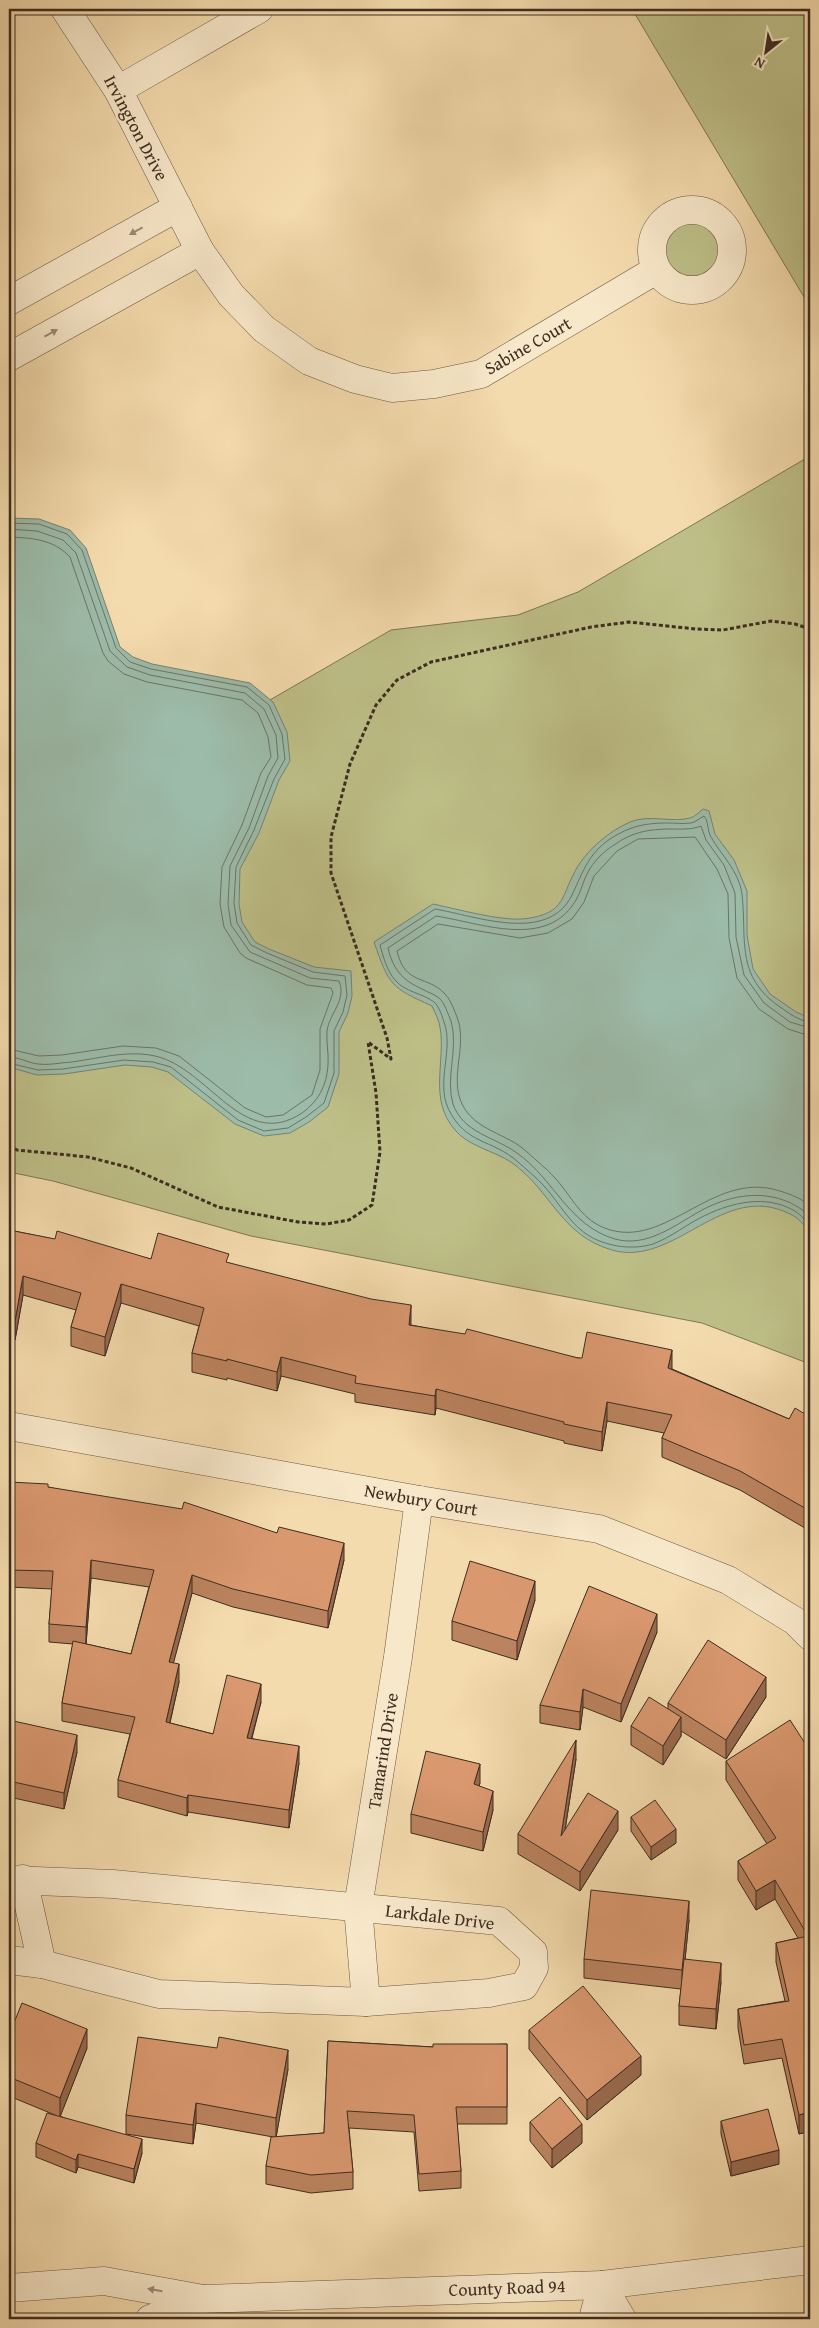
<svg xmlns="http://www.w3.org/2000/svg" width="819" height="2328" viewBox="0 0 819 2328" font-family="'Gentium Book Plus',serif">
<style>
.green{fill:#bebf88;stroke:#7e7655}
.water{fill:#9cbba9;stroke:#768273}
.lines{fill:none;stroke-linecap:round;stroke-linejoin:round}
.shore{stroke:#6c7466;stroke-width:1}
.minor-casing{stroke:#6b5845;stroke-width:29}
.path{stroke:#3d2d22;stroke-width:3;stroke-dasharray:4 2.5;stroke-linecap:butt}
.minor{stroke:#f8e8ca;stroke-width:28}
.wall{fill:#bb835f;stroke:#3d2d22;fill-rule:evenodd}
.shaded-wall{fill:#996a4e;stroke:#3d2d22}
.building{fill:#da986f;stroke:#3d2d22}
.oneway{fill:#9a8a76}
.labels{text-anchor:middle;stroke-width:5;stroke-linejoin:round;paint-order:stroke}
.street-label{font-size:18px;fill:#3d2d22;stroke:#f8e8ca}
</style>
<rect width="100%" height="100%" fill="#f4dbad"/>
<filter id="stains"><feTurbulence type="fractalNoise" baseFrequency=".004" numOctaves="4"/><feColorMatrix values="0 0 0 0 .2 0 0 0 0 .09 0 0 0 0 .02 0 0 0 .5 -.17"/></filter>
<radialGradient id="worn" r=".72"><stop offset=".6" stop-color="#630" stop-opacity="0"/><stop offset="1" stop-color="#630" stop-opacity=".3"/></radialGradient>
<g class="green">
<polygon points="632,9 810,9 810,307"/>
<circle cx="691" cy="252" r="39"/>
<polygon points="810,456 810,1364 702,1323 251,1236 53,1181 9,1172 9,644 147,771 391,630 518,615 578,592"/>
</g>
<g class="water">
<polygon points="9,518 39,519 70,530 86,548 120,647 133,657 152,664 250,683 273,702 287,732 290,761 279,780 259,833 240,869 239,904 242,922 255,942 269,949 314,967 351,971 352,996 348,1013 339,1032 339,1074 328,1107 309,1122 290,1133 264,1136 235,1124 168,1072 152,1067 125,1065 64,1074 37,1075 9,1067"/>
<path d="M703,809L709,811L715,834L734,860L747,891V935L753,969L770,994L796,1012L810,1018V1231C804,1226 798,1217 790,1214C723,1180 675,1268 612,1250C560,1235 552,1191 511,1162C494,1151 468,1146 455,1130C428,1099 446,1062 440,1027C439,1020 435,1013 432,1006C390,987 389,985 374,942L433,904C457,909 500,921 523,919C568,914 560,895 578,866C590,847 610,831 630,822C649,814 672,823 690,818C695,817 699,812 703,809Z"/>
</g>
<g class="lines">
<g class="shore">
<polyline points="9,523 39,524 67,534 82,550 116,648 130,662 151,669 247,687 269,705 282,734 285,759 274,779 254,830 236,867 234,903 237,923 251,945 267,953 313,972 345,976 347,995 343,1012 334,1031 334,1073 324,1103 306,1117 288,1128 264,1131 238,1120 171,1067 153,1062 124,1060 63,1069 38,1070 9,1063"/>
<path d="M9,529L37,531L63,540L76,553L110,651L127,667L150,675L245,693L264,709L276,735L278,758L268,776L249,828L230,866L228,904L231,925L250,952L310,978L339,981C347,1000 329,1014 327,1031C326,1042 329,1054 328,1065C327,1085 318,1102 302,1113C243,1152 209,1068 155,1056C123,1049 92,1061 61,1063C54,1064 45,1065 38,1064C28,1063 19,1057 9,1057"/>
<path d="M9,537C32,538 53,539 70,557L103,653L108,661L124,674L147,682L242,700L258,713L268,737L271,757L261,773L242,825L222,867L220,904L224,927L240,953L246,958L307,985L331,988L333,993L320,1029V1070L312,1095L283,1115L266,1117L245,1108L179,1056L156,1048L123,1046L62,1055L39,1056L9,1049"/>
<path d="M810,1022C799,1021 789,1013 780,1007C735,976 747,940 742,894C739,871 721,855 711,837C707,830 709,822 704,816C700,818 696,822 691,823C684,824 675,823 668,823C645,823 630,826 610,839C588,854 583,872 572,895C548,944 476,916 435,909L380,945C383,956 387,971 395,980C405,992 422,993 434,1002C439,1006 442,1016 444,1022C454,1049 436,1081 448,1108C465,1145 493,1139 518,1162C527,1170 537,1178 545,1187C560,1204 571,1226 591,1237C609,1247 634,1250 653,1244C672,1237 688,1223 706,1215C733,1202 766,1195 793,1210C799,1213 805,1220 810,1225"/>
<path d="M810,1028L790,1022L764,1003L744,975L736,937L735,893L724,865L706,840L701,826C691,830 681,829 671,829C649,829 632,832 614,845C604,851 593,862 588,872C583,881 581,892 576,900C547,950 481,923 436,916L388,948C393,969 402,980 422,989C427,992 434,994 439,998C444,1002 448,1014 451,1021C459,1048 445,1077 453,1104C463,1133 495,1137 517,1153C554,1179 569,1226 615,1239C647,1248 675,1225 702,1210C738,1191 779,1188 810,1216"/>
<path d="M810,1036L788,1029L759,1009L737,978L729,938L728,894L717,869L695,837L638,839L617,851L594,876L584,902L572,919L548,933L520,938L438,924L397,951C405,986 428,975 445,994C451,1000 454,1010 457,1017C468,1045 449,1077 462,1104C475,1131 507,1133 527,1152C537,1161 547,1169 555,1178C569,1193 579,1215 598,1225C662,1258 710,1168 780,1191C792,1195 801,1198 810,1206"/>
</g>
<defs>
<g id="minor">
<polyline points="65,9 118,90 200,251 231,295 264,329 309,361 355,379 392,388 434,384 481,374 656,270"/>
<polyline points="118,90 259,9"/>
<circle cx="692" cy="250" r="40"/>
<polyline points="9,301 178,207"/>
<polyline points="9,357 200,251"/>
<polyline points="9,1426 419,1500 599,1529 728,1580 795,1621 810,1636"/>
<polyline points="23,1879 42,1964"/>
<polyline points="9,1880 113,1884 499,1921 533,1952 534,1968 524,1986 489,1993 366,2002 159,1994 42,1964 9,1960"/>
<polyline points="366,2002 358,1907 398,1657 419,1500"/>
<polyline points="602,2285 622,2319"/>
<polyline points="9,2288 104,2281 203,2299 602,2285 810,2260"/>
<polyline points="150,2319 202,2299"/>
<polyline points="593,2319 602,2285"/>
</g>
</defs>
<use href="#minor" class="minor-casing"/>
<polyline class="path" points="9,1146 17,1150 88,1157 131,1168 218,1207 298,1222 326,1224 349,1220 372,1205 380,1152 376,1093 368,1042 391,1059 387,1038 331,873 331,837 350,764 376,705 397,680 431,662 591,627 629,622 696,629 723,630 771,621 795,624 810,629"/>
<use href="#minor" class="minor"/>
</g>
<g class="wall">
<polygon points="9,1230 151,1259 229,1263 411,1325 578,1358 672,1369 789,1419 810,1417 810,1531 740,1490 662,1457 662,1438 664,1433 607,1421 602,1451 564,1443 564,1441 436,1408 435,1415 355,1402 355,1394 281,1376 277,1391 227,1378 227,1380 192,1372 192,1353 199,1326 121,1303 105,1356 71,1346 71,1327 76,1310 23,1295 15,1340 9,1339"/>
<path d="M9,1482L48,1487L344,1560L328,1628L233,1607L192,1593L173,1663L179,1682L170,1723L213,1734L261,1702L252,1738L299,1763L289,1828L188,1812L187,1816L118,1797V1780L130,1734L62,1721V1703L73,1644L49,1642V1624L52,1589L9,1587ZM91,1578L149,1587L131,1654L86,1644Z"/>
<polygon points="535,1600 517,1660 452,1640 452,1621"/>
<polygon points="657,1632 621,1722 583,1707 580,1730 540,1723 540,1705"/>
<polygon points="766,1697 726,1759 681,1731 681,1736 663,1765 631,1745 631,1726 668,1709 668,1703"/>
<polygon points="9,1720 77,1752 64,1809 9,1797"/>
<polygon points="810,1751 810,2131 799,2134 782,2058 744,2064 738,2028 738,2009 785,2001 776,1962 776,1943 798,1938 775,1899 756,1910 738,1880 738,1861 767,1844 726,1780 726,1761"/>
<polygon points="576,1759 565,1830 618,1830 580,1891 518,1854 518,1834"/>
<polygon points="480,1783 479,1786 493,1810 483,1851 411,1833 411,1814"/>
<polygon points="631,1817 676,1843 651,1860 631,1831"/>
<polygon points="689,1920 685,1959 721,1982 716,2029 679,2025 679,2006 681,1989 584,1978 584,1959"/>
<polygon points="529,2030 641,2075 587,2120 529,2049"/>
<polygon points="9,2035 87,2048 60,2116 142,2153 134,2183 78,2167 76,2173 36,2157 36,2143 55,2115 9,2096"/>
<polygon points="328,2041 433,2047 507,2044 507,2124 457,2124 461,2171 461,2188 419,2191 414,2132 349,2128 353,2172 353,2189 311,2193 266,2184 266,2166 273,2137 196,2123 193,2144 126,2134 126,2115 288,2069 276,2137 324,2133"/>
<polygon points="721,2121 779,2164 731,2176 721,2134"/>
<polygon points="530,2122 582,2143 552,2168 530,2141"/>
</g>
<g class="shaded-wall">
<polygon points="23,1276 23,1295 15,1340 15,1321"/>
<polygon points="121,1284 121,1303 105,1356 105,1337"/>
<polygon points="411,1305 411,1324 409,1344 409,1325"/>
<polygon points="672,1350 672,1369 668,1387 668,1368"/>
<polygon points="281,1357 281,1376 277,1391 277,1372"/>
<polygon points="436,1389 436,1408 435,1415 435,1396"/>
<polygon points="607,1402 607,1421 602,1451 602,1432"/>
<polygon points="344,1543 344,1560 328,1628 328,1611"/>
<polygon points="91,1560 91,1578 86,1645 86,1627"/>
<polygon points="192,1575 192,1593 169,1680 169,1662"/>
<polygon points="535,1581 535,1600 517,1660 517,1641"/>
<polygon points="657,1614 657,1632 621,1722 621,1704"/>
<polygon points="179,1664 179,1682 166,1739 166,1722"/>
<polygon points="766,1677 766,1697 726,1759 726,1740"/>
<polygon points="261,1684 261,1702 247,1755 247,1738"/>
<polygon points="583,1689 583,1707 580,1730 580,1712"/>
<polygon points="681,1717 681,1736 663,1765 663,1746"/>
<polygon points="77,1735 77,1752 64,1809 64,1793"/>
<polygon points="576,1740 576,1759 561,1855 561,1836"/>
<polygon points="299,1746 299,1763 289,1828 289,1810"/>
<polygon points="480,1764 480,1783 474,1803 474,1784"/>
<polygon points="493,1791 493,1810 483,1851 483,1832"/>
<polygon points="188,1795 188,1812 187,1816 187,1798"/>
<polygon points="618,1811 618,1830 580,1891 580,1872"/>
<polygon points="676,1829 676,1843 651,1860 651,1847"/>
<polygon points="775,1880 775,1899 756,1910 756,1891"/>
<polygon points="689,1901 689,1920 682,1989 682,1970"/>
<polygon points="721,1963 721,1982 716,2029 716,2009"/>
<polygon points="87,2029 87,2048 60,2117 60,2098"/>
<polygon points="288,2050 288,2069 276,2138 276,2118"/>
<polygon points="641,2056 641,2075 587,2120 587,2100"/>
<polygon points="196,2103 196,2123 193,2144 193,2125"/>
<polygon points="810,2112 810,2131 799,2134 799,2115"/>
<polygon points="582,2124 582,2143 552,2168 552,2149"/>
<polygon points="142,2139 142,2153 134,2183 134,2169"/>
<polygon points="779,2150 779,2164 731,2176 731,2162"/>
<polygon points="78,2154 78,2167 76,2173 76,2160"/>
</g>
<g class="building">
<polygon points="9,1230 55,1239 57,1231 151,1259 158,1233 229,1254 226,1262 371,1299 411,1305 409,1325 465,1334 467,1329 578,1358 582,1358 587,1332 672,1350 668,1368 789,1419 795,1408 810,1417 810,1511 740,1471 662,1438 672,1415 607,1402 602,1432 564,1424 564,1422 436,1389 435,1396 355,1383 356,1376 281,1357 277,1372 227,1359 227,1361 192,1353 204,1308 121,1284 105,1337 71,1327 81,1293 23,1276 15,1321 9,1320"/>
<polygon points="9,1482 48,1484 48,1487 182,1509 184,1502 277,1533 279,1527 344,1543 328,1611 233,1589 192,1575 169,1662 179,1664 166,1722 213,1734 227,1675 261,1684 247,1738 299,1746 289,1810 188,1795 187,1798 118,1780 135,1717 62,1703 73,1641 131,1654 154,1570 91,1560 86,1627 49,1624 53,1571 9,1570"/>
<polygon points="470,1561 535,1581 517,1641 452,1621"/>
<polygon points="589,1586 657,1614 621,1704 583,1689 580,1712 540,1705"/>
<polygon points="708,1640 766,1677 726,1740 668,1703"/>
<polygon points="649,1697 681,1717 663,1746 631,1726"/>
<polygon points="9,1720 77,1735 64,1793 9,1781"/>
<polygon points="790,1720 810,1751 810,2112 799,2115 782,2039 744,2045 738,2009 789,2001 776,1943 808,1936 775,1880 756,1891 738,1861 776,1838 726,1761"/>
<polygon points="576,1740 561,1836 588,1793 618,1811 580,1872 518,1834"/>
<polygon points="426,1751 480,1764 474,1784 493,1791 483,1832 411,1814"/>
<polygon points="655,1800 676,1829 651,1847 631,1817"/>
<polygon points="591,1890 689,1901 682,1970 584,1959"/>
<polygon points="684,1959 721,1963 716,2009 679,2006"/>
<polygon points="583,1986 641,2056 587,2100 529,2030"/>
<polygon points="22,2003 87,2029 60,2098 9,2077 9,2035"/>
<polygon points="138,2037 217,2048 219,2037 288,2050 276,2118 196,2103 193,2125 126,2115"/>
<polygon points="328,2041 433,2047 433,2044 507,2044 507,2107 456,2107 461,2171 419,2174 414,2115 347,2111 353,2172 311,2175 266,2166 271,2137 324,2133"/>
<polygon points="560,2097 582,2124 552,2149 530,2122"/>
<polygon points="768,2109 779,2150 731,2162 721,2121"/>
<polygon points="47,2113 142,2139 134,2169 78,2154 76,2160 36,2143"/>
</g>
<defs><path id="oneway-solid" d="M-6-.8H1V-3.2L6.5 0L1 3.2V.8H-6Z" transform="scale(1.25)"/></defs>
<g class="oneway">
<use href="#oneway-solid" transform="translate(136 231) rotate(151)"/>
<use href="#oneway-solid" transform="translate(51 333) rotate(-29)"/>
<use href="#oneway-solid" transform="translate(155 2290) rotate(-170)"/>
</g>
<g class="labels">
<g class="street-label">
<text transform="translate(136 128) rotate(62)" y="6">Irvington Drive</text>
<text transform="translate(528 346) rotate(-30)" y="6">Sabine Court</text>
<text transform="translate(421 1500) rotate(10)" y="6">Newbury Court</text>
<text transform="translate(383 1751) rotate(-81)" y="6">Tamarind Drive</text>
<text transform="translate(440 1917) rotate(7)" y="6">Larkdale Drive</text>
<text transform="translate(507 2288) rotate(-2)" y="6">County Road 94</text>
</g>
</g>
<rect width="819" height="2328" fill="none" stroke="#f4dbad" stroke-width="30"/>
<rect x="10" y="10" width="799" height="2308" fill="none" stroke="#3d2d22" stroke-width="2.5"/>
<rect x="15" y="15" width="789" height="2298" fill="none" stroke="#3d2d22"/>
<g transform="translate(766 52) rotate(210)" stroke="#f8e8ca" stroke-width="4" paint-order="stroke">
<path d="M0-4L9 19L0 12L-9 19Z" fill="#3d2d22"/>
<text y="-8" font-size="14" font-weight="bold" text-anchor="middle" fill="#3d2d22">N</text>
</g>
<rect width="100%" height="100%" filter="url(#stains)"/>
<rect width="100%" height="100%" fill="url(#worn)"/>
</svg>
